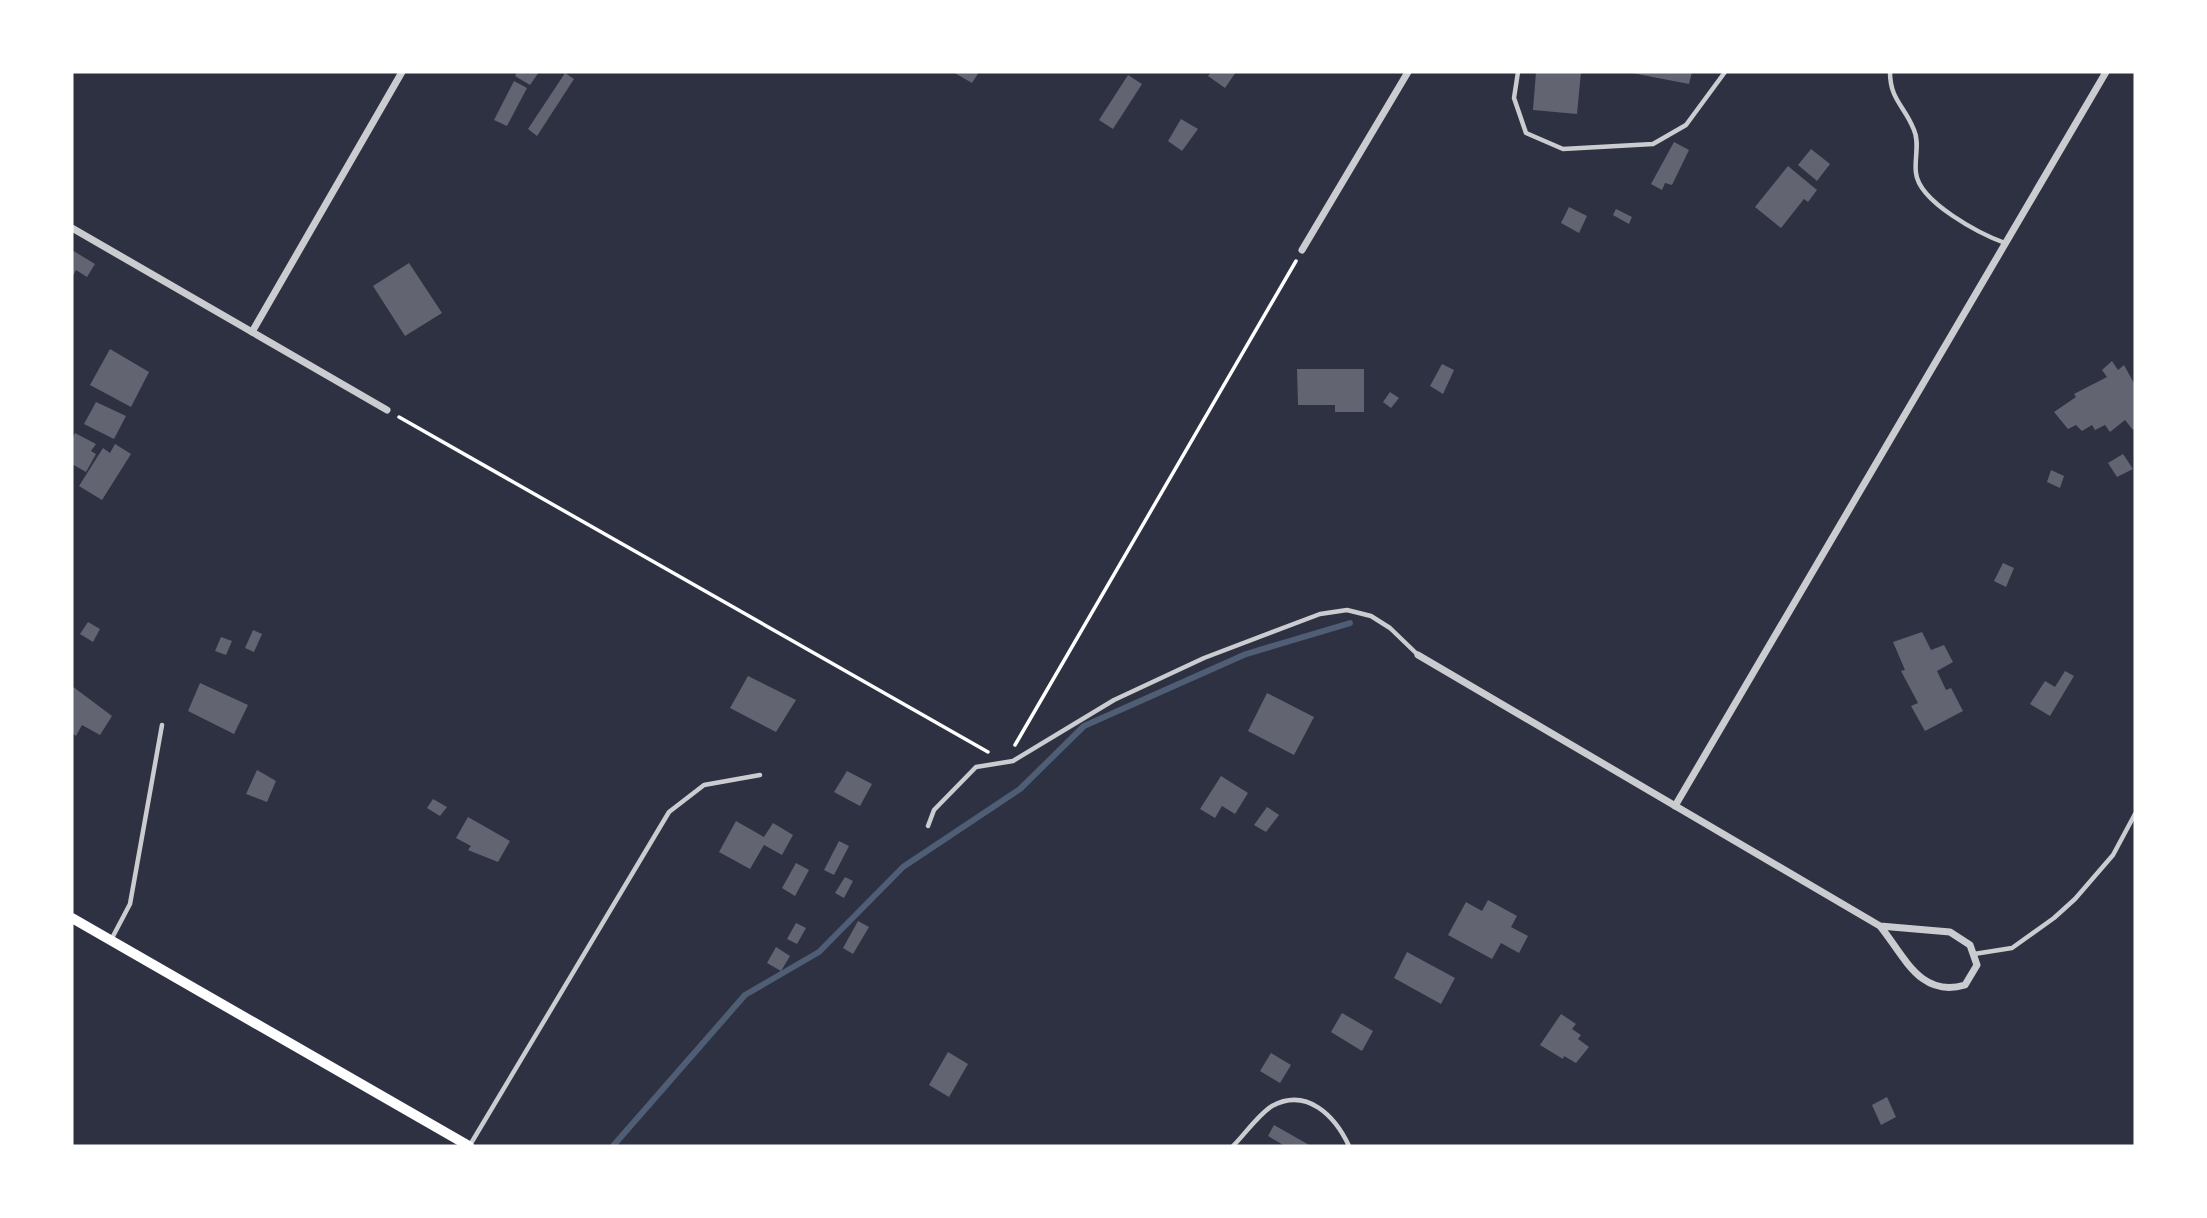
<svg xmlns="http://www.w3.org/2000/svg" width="2207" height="1218" viewBox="0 0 2207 1218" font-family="'IBM Plex Sans',sans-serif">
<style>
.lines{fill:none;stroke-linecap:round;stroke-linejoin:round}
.stream{stroke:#4f5d75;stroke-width:6}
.building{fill:#626471}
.path{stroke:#fff;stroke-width:3.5}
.service{stroke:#caccd0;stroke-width:4.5}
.minor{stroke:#caccd0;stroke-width:7}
.secondary{stroke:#fff;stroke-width:10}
</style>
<rect width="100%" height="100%" fill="#2d3142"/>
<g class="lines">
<polyline class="stream" points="613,1146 745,995 819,952 903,867 1020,789 1084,726 1246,654 1350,623"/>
</g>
<g class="building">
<polygon points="517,72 539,72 530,85 515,76"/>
<polygon points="953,72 979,72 972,83"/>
<polygon points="1211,72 1236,72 1225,88 1208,76"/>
<polygon points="1536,72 1581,72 1577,114 1533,110"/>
<polygon points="1692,72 1689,84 1632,73 1632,72"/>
<polygon points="565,73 574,79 537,136 528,129"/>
<polygon points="1128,75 1142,84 1113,129 1099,120"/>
<polygon points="514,81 527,88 507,126 494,120"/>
<polygon points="1181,119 1198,129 1182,151 1168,141"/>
<polygon points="1674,142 1689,150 1672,185 1665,183 1662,190 1651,184"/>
<polygon points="1811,149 1830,164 1817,181 1798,165"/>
<polygon points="1788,166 1817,190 1808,202 1804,199 1781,228 1755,207"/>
<polygon points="1569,207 1587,216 1579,233 1561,223"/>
<polygon points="1616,209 1632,217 1629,224 1613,215"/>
<polygon points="72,250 95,264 87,277 76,270 72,278"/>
<polygon points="409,263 442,313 405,336 373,286"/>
<polygon points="110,349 149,372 131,407 90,385"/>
<polygon points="2112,361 2118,370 2124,365 2135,385 2135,428 2133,430 2125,420 2110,432 2105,425 2095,430 2092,425 2082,431 2076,425 2068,429 2054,412 2076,397 2074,394 2107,377 2102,370"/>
<polygon points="1442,364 1454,370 1443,394 1430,386"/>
<polygon points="1297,369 1364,369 1364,412 1335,412 1335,405 1298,405"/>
<polygon points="1390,392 1399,398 1391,408 1383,402"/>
<polygon points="96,402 126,416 114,439 84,424"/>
<polygon points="75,433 96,444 91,451 96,454 86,472 72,464 72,439"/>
<polygon points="115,444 131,454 102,500 79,486 103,448 110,453"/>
<polygon points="2123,454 2133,469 2117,477 2108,463"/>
<polygon points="2051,470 2064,476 2060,488 2047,482"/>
<polygon points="2003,563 2014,568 2006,587 1994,581"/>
<polygon points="88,622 100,629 93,642 80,634"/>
<polygon points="253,630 262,634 254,652 245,648"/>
<polygon points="1922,632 1931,650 1944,645 1953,662 1937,671 1946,690 1951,688 1963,711 1925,731 1911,706 1918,703 1901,671 1905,670 1893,642"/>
<polygon points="221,637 232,641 226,655 215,651"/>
<polygon points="2065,671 2074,676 2050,716 2030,704 2045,681 2055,687"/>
<polygon points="748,676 796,700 776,732 730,708"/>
<polygon points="200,683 248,705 234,734 188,711"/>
<polygon points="72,686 112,716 100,735 82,725 76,736 72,733"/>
<polygon points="1267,693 1314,717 1294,755 1248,731"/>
<polygon points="257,770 276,781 267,802 246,794"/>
<polygon points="847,771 872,784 860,806 834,792"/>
<polygon points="1221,776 1248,793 1235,814 1222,806 1215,818 1200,809"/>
<polygon points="433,799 447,807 440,816 427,808"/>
<polygon points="1267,807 1279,815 1266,832 1254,825"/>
<polygon points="468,817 510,841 498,862 468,850 471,846 456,838"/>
<polygon points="736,821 764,837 773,823 793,835 782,855 764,845 750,869 719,852"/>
<polygon points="839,841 849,846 834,875 824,870"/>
<polygon points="796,863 809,870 795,896 782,888"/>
<polygon points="845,877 853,881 844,898 835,893"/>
<polygon points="1488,900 1517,916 1511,927 1528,936 1519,953 1501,943 1492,959 1448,935 1466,902 1482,911"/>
<polygon points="858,921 869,927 853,954 843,948"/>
<polygon points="796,923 806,928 797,944 787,939"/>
<polygon points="776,947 790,956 781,971 767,963"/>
<polygon points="1407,952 1455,978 1441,1004 1394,978"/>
<polygon points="1342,1013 1373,1031 1362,1051 1331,1032"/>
<polygon points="1561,1014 1576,1024 1572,1029 1581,1035 1578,1039 1589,1047 1576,1063 1564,1056 1563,1059 1540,1045"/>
<polygon points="948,1052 968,1064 949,1097 929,1085"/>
<polygon points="1271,1053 1291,1065 1280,1083 1260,1071"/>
<polygon points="1887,1097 1896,1117 1881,1125 1872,1105"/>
<polygon points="1274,1125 1311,1146 1285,1146 1268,1136"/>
</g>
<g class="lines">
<g class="path">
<polyline points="399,417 988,752"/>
<polyline points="1015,745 1296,261"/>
</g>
<g class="service">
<polyline points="1518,72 1514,98 1526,133 1563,149 1653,144 1686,125 1725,72"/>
<path d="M1890,72C1890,100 1905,106 1914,130C1920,143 1914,159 1916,173C1919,202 1980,234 2005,243"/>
<polyline points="928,826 934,810 976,767 1013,761 1114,700 1204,658 1320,614 1347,610 1371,616 1390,628 1417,654"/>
<polyline points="111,940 130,904 162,725"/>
<polyline points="1974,954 2012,948 2054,918 2075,899 2113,855 2135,814"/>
<polyline points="470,1145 669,812 704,785 760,775"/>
<path d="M1233,1146C1245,1134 1258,1115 1272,1106C1307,1087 1335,1116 1349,1146"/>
</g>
<g class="minor">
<polyline points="72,228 387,410"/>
<polyline points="1302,250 1408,72"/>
<polyline points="252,332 402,72"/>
<path d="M1418,655L1880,926C1905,957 1920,998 1965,985L1977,965L1970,945L1950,932L1880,926"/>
<polyline points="1675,806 2106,72"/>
</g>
<polyline class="secondary" points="72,918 469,1146"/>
</g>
<rect width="2207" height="1218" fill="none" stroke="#ffffff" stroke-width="147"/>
</svg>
